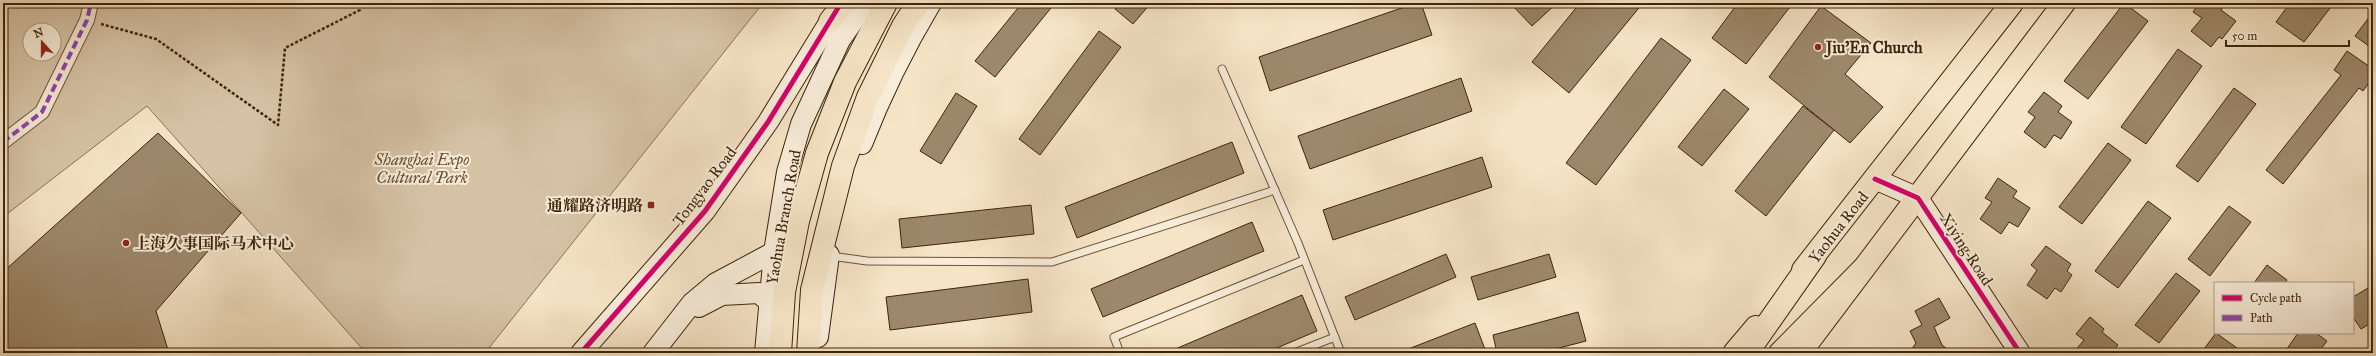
<svg xmlns="http://www.w3.org/2000/svg" width="2376" height="356" viewBox="0 0 2376 356" font-family="'IM FELL Great Primer','Noto Serif SC',serif">
<style>
.green{fill:#d6c3a6;stroke:#8a7457;fill-rule:evenodd}
.building{fill:#9d886b;stroke:#3e2408}
.lines{fill:none;stroke-linecap:round;stroke-linejoin:round}
.lane-casing{stroke:#6c5438;stroke-width:9}
.street-casing{stroke:#6c5438;stroke-width:16}
.secondary-casing{stroke:#3e2408;stroke-width:22}
.primary-casing{stroke:#3e2408;stroke-width:24}
.highway-casing{stroke:#3e2408;stroke-width:24}
.path{stroke:#3e2408;stroke-width:2.5;stroke-dasharray:3 2;stroke-linecap:butt}
.lane{stroke:#f8edda;stroke-width:7}
.street{stroke:#f8edda;stroke-width:14}
.secondary{stroke:#f8edda;stroke-width:20}
.primary{stroke:#f5e4c6;stroke-width:22}
.highway{stroke:#f5e4c6;stroke-width:22}
.quiet{stroke:#8e44ad;stroke-width:4;stroke-dasharray:8 4;stroke-linecap:butt}
.cycleway-casing{stroke:#f8edda;stroke-width:8}
.cycleway{stroke:#d6006c;stroke-width:5}
.poi-dot{fill:#8f2418;stroke:#f8edda;stroke-width:1.5}
.labels{text-anchor:middle;stroke-width:4;stroke-linejoin:round;paint-order:stroke}
.poi-label{font-size:16px;font-weight:bold;fill:#3e2408;stroke:#f8edda;text-anchor:start}
.park-label{font-size:16px;font-style:italic;fill:#644c30;stroke:#f8edda}
.street-label{font-size:16px;fill:#3e2408;stroke:#f8edda}
</style>
<rect width="100%" height="100%" fill="#f5e4c6"/>
<filter id="stains"><feTurbulence type="fractalNoise" baseFrequency=".005" numOctaves="4"/><feColorMatrix values="0 0 0 0 .2 0 0 0 0 .09 0 0 0 0 .02 0 0 0 .5 -.17"/></filter>
<radialGradient id="worn" r=".72"><stop offset=".6" stop-color="#630" stop-opacity="0"/><stop offset="1" stop-color="#630" stop-opacity=".3"/></radialGradient>
<path class="green" d="M3,3H763L485,353H366L147,106L3,217ZM30,30H54V54H30Z"/>
<g class="building">
<polygon points="1022,3 1055,3 995,77 975,61"/>
<polygon points="1119,3 1151,3 1133,24 1115,9"/>
<polygon points="1416,3 1421,3 1432,35 1270,91 1259,57"/>
<polygon points="1510,3 1557,3 1532,26"/>
<polygon points="1580,3 1643,3 1569,93 1532,62"/>
<polygon points="1738,3 1793,3 1746,64 1712,38"/>
<polygon points="2124,3 2148,21 2088,99 2064,81"/>
<polygon points="2199,3 2222,3 2224,5 2221,10 2236,21 2222,39 2219,37 2211,47 2191,31 2202,18 2193,12"/>
<polygon points="2290,3 2334,3 2304,42 2276,22"/>
<polygon points="1821,6 1871,43 1845,74 1883,107 1850,143 1769,77"/>
<polygon points="2373,12 2373,49 2355,36"/>
<polygon points="1099,31 1121,47 1040,155 1019,139"/>
<polygon points="1661,38 1691,60 1596,185 1566,163"/>
<polygon points="2178,49 2202,66 2146,144 2121,127"/>
<polygon points="2347,51 2373,69 2373,77 2363,91 2359,88 2283,184 2266,170 2341,75 2334,70"/>
<polygon points="1461,78 1472,111 1310,169 1298,136"/>
<polygon points="2234,88 2256,104 2198,182 2176,166"/>
<polygon points="1724,89 1749,109 1702,166 1678,147"/>
<polygon points="2044,92 2062,106 2058,112 2072,122 2061,139 2054,135 2045,148 2024,132 2035,117 2028,112"/>
<polygon points="956,93 977,106 941,164 920,151"/>
<polygon points="1803,106 1834,130 1766,216 1735,191"/>
<polygon points="158,133 241,213 156,311 169,353 3,353 3,272"/>
<polygon points="1232,142 1244,173 1077,238 1065,207"/>
<polygon points="2108,143 2131,160 2082,224 2059,207"/>
<polygon points="1482,157 1492,187 1333,240 1323,210"/>
<polygon points="1998,178 2017,191 2013,197 2030,208 2018,227 2009,222 2001,234 1980,219 1992,202 1985,198"/>
<polygon points="2148,201 2171,218 2118,288 2095,271"/>
<polygon points="1031,205 1034,234 902,248 899,219"/>
<polygon points="2229,206 2251,222 2210,276 2188,259"/>
<polygon points="1252,222 1264,251 1103,317 1091,289"/>
<polygon points="2046,246 2071,264 2067,271 2072,275 2061,292 2055,288 2047,299 2027,285 2037,270 2031,265"/>
<polygon points="1446,254 1456,277 1355,320 1345,297"/>
<polygon points="1549,254 1556,277 1478,300 1471,277"/>
<polygon points="2267,265 2287,280 2285,283 2254,283"/>
<polygon points="2176,273 2200,291 2159,343 2135,325"/>
<polygon points="1028,279 1032,312 890,330 886,297"/>
<polygon points="2373,285 2373,322 2361,329 2353,317 2353,297"/>
<polygon points="1302,295 1317,331 1265,353 1166,353"/>
<polygon points="1939,298 1950,318 1934,327 1942,345 1952,353 1909,353 1916,343 1910,331 1922,325 1915,311"/>
<polygon points="1578,312 1586,341 1540,353 1497,353 1493,335"/>
<polygon points="2090,317 2104,329 2102,332 2118,345 2111,353 2073,353 2084,340 2076,334"/>
<polygon points="1475,323 1486,352 1484,353 1398,353"/>
<polygon points="2216,333 2237,348 2234,353 2201,353"/>
<polygon points="2298,333 2316,333 2327,341 2318,353 2284,353"/>
</g>
<g class="lines">
<defs>
<g id="lane">
<polyline points="1222,69 1298,243 1341,353"/>
<polyline points="831,256 867,261 1052,262 1275,190"/>
<polyline points="1120,353 1114,337 1304,260"/>
<polyline points="1294,353 1335,337"/>
</g>
<polyline id="street" points="3,142 42,112 87,20 91,3"/>
<g id="secondary">
<path d="M862,144C881,95 904,48 931,3"/>
<polyline points="1875,179 1918,198 2020,353"/>
<polyline points="699,307 722,295 759,293 769,302"/>
<polyline points="818,337 829,255"/>
<polyline points="581,353 705,211 768,122 830,21"/>
<polyline points="653,353 692,303 716,283 774,252"/>
<polyline points="765,353 774,252 787,172 801,124 840,40 866,3"/>
</g>
<g id="primary">
<polyline points="1803,270 2012,3"/>
<polyline points="1734,353 1756,327"/>
<polyline points="1800,353 2064,3"/>
</g>
<g id="highway">
<polyline points="830,21 844,3"/>
<polyline points="780,353 784,292 798,221 817,153 845,82 886,3"/>
<polyline points="808,353 812,290 843,166 868,97 903,26 918,3"/>
<polyline points="1747,353 1815,256"/>
<polyline points="1780,353 1863,269"/>
</g>
</defs>
<use href="#lane" class="lane-casing"/>
<use href="#street" class="street-casing"/>
<use href="#secondary" class="secondary-casing"/>
<use href="#primary" class="primary-casing"/>
<use href="#highway" class="highway-casing"/>
<polyline class="path" points="101,24 156,39 278,125 285,48 360,10 361,3"/>
<use href="#lane" class="lane"/>
<use href="#street" class="street"/>
<use href="#secondary" class="secondary"/>
<use href="#primary" class="primary"/>
<use href="#highway" class="highway"/>
<polyline class="quiet" points="3,142 42,112 87,20 91,3"/>
<defs>
<g id="cycleway">
<polyline points="1875,179 1918,198 2020,353"/>
<polyline points="581,353 705,211 768,122 841,3"/>
</g>
</defs>
<use href="#cycleway" class="cycleway-casing"/>
<use href="#cycleway" class="cycleway"/>
</g>
<g class="poi-dot">
<circle cx="1818" cy="47" r="4"/>
<rect x="647" y="201" width="8" height="8" rx="2"/>
<circle cx="126" cy="243" r="4"/>
</g>
<g class="labels">
<g class="poi-label">
<text x="1826" y="53">Jiu'En Church</text>
<text x="643" y="211" text-anchor="end">通耀路济明路</text>
<text x="134" y="249">上海久事国际马术中心</text>
</g>
<g class="park-label">
<text x="422" y="165">Shanghai Expo<tspan x="422" dy="18">Cultural Park</tspan></text>
</g>
<g class="street-label">
<text transform="translate(704 186) rotate(-53)" y="6">Tongyao Road</text>
<text transform="translate(783 217) rotate(-80)" y="6">Yaohua Branch Road</text>
<text transform="translate(1838 227) rotate(-52)" y="6">Yaohua Road</text>
<text transform="translate(1967 249) rotate(57)" y="6">Xiying Road</text>
</g>
</g>
<rect width="2376" height="356" fill="none" stroke="#f5e4c6" stroke-width="16"/>
<rect x="4" y="4" width="2368" height="348" fill="none" stroke="#3e2408" stroke-width="2"/>
<rect x="8" y="8" width="2360" height="340" fill="none" stroke="#3e2408"/>
<rect x="2214" y="282" width="140" height="52" fill="#f8edda" stroke="#ae9d86"/>
<rect x="2222" y="295" width="20" height="6" fill="#d6006c" stroke="#ae9d86"/>
<text x="2250" y="302" font-size="12" fill="#3e2408">Cycle path</text>
<rect x="2222" y="315" width="20" height="6" fill="#8e44ad" stroke="#ae9d86"/>
<text x="2250" y="322" font-size="12" fill="#3e2408">Path</text>
<g transform="translate(42 42) rotate(339)"><circle r="19" fill="#f8edda" stroke="#ae9d86"/>
<path d="M0-3L7 15L0 10L-7 15Z" fill="#8f2418"/>
<text y="-6" font-size="11" font-weight="bold" text-anchor="middle" fill="#3e2408">N</text>
</g>
<path d="M2226 40v6h123v-6" fill="none" stroke="#3e2408" stroke-width="2"/>
<text x="2232" y="40" font-size="12" fill="#3e2408" stroke="#f8edda" stroke-width="3" paint-order="stroke">50 m</text>
<rect width="100%" height="100%" filter="url(#stains)"/>
<rect width="100%" height="100%" fill="url(#worn)"/>
</svg>
